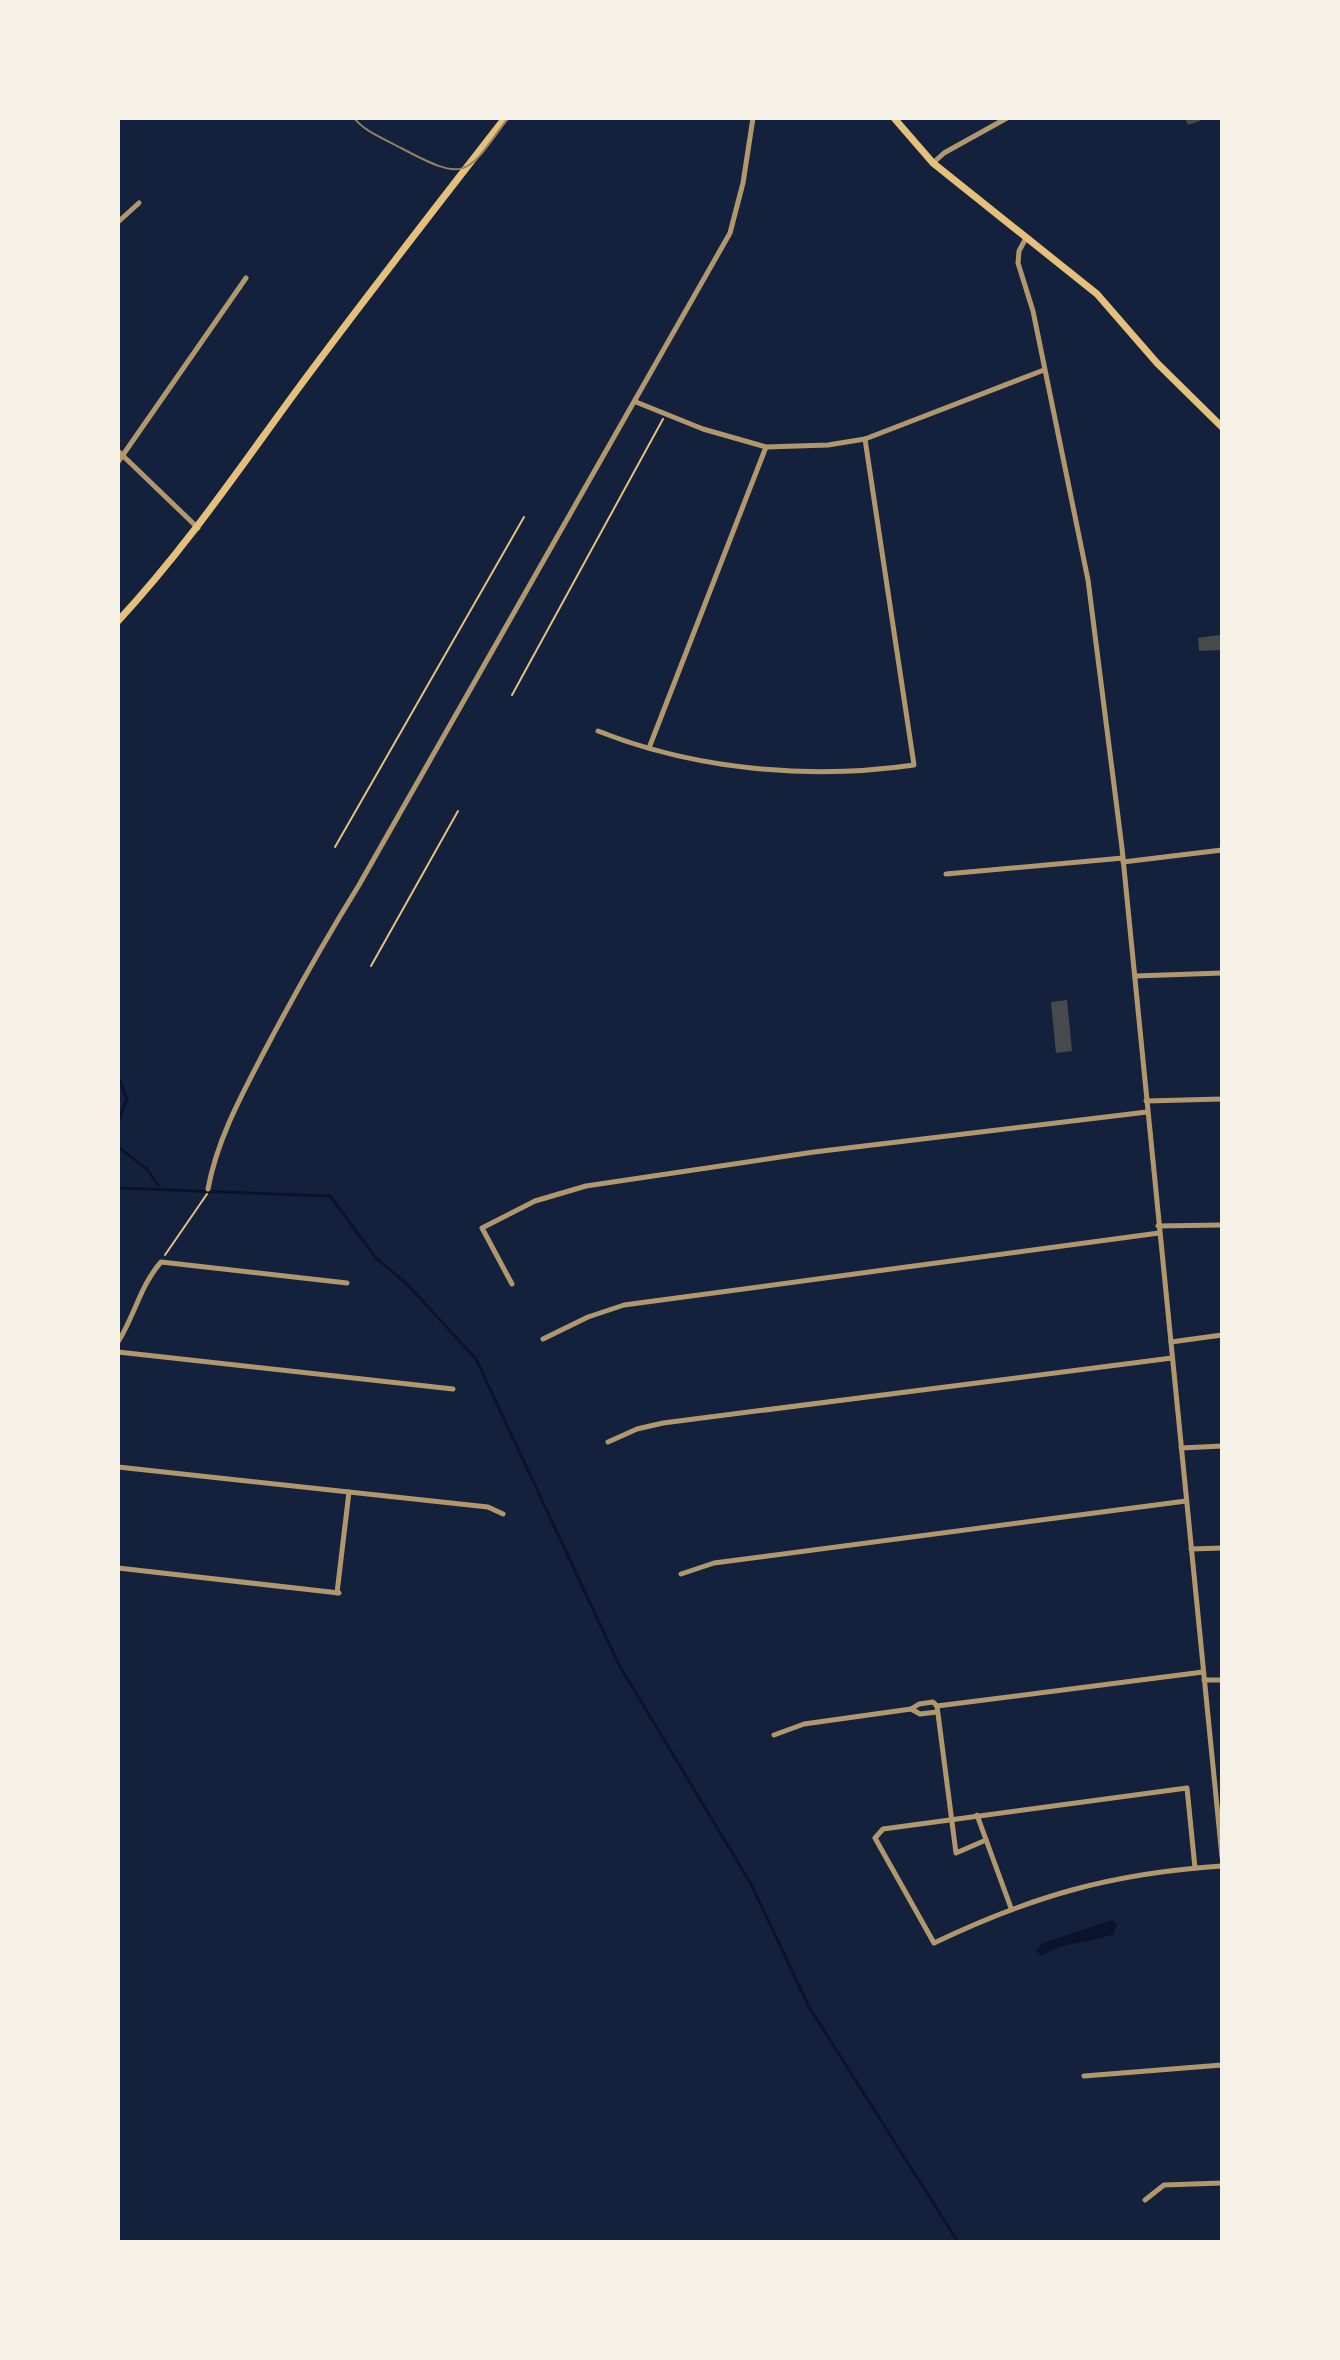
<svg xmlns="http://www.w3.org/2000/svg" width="1340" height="2360" viewBox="0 0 1340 2360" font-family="Commissioner,sans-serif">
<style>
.water{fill:#0b132b}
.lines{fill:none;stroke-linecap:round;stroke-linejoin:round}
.stream{stroke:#0b132b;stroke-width:3}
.building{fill:#48494c}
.path{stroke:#e5c07b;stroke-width:2}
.minor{stroke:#b1986c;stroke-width:5}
.secondary{stroke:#e5c07b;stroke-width:7}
.tram{stroke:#918062;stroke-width:2}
</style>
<rect width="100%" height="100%" fill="#14213d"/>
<path class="water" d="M1112,1920L1117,1925L1113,1934C1090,1944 1063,1941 1042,1956L1036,1951L1043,1943Z"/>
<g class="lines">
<g class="stream">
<polyline points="118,1076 127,1099 118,1121"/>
<polyline points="118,1147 147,1169 158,1185"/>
<polyline points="118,1188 330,1196 376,1258 408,1285 476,1359 619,1665 751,1884 809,2007 958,2242"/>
</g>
</g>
<g class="building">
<polygon points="1185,118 1199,118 1200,121 1188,125"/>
<polygon points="1220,635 1222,650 1199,651 1198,638"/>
<polygon points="1067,1000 1072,1051 1056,1053 1051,1002"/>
</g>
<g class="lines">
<g class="path">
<polyline points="512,695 663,419"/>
<polyline points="335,847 524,517"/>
<polyline points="371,966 458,811"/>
<polyline points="165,1255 207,1194"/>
</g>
<g class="minor">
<polyline points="933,163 944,153 1007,118"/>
<polyline points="118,222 139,203"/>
<polyline points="1026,238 1019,251 1018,263 1033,311 1088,580 1122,848 1222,1857"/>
<polyline points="636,402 703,429 766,447 828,445 865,439 1044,370"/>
<polyline points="118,451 198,528"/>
<polyline points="118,462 246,278"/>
<path d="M598,731C696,770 810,780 914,765L865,439"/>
<polyline points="649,748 766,447"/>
<polyline points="1123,862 1222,850"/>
<polyline points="946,874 1123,858"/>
<polyline points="1135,976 1222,973"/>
<polyline points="1146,1101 1222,1099"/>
<path d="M208,1189C217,1140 241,1096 264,1052C294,995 325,940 359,885L730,233L743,183L753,118"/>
<polyline points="1158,1226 1222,1225"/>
<polyline points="512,1284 482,1228 535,1201 586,1186 814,1152 1147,1112"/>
<polyline points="543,1339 588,1317 624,1305 1159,1233"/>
<path d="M118,1342C135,1315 140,1286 161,1262L347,1283"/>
<polyline points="1171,1342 1222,1335"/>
<polyline points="118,1352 453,1389"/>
<polyline points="608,1442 637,1429 663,1423 1172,1358"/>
<polyline points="1181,1448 1222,1446"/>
<polyline points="118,1467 488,1507 503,1514"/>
<polyline points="1191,1549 1222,1548"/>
<polyline points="118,1568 339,1593"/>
<polyline points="681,1574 714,1563 1186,1501"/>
<polyline points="337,1593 349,1492"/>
<polyline points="1204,1680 1222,1680"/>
<polyline points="937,1706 956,1853 986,1840"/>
<polyline points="911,1709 920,1714 937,1712"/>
<polyline points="774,1735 804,1724 911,1709 919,1704 933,1702 937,1706 1203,1672"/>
<polyline points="977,1815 1011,1908"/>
<path d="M1195,1868L1187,1788L883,1829L875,1838L934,1943C1032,1896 1113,1873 1222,1866"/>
<polyline points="1084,2076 1222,2065"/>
<polyline points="1145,2200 1164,2185 1222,2183"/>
</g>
<g class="secondary">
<polyline points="894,118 933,163 1097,294 1157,363 1222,427"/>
<path d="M118,621C185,549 239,469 297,390C365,298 435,208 505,118"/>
</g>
<g class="tram">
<path d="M354,118C365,132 385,139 401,148C467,183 466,176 508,118"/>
<polyline points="473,118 496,118"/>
</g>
</g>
<rect width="1340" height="2360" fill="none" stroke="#f6f1e7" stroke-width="240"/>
</svg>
